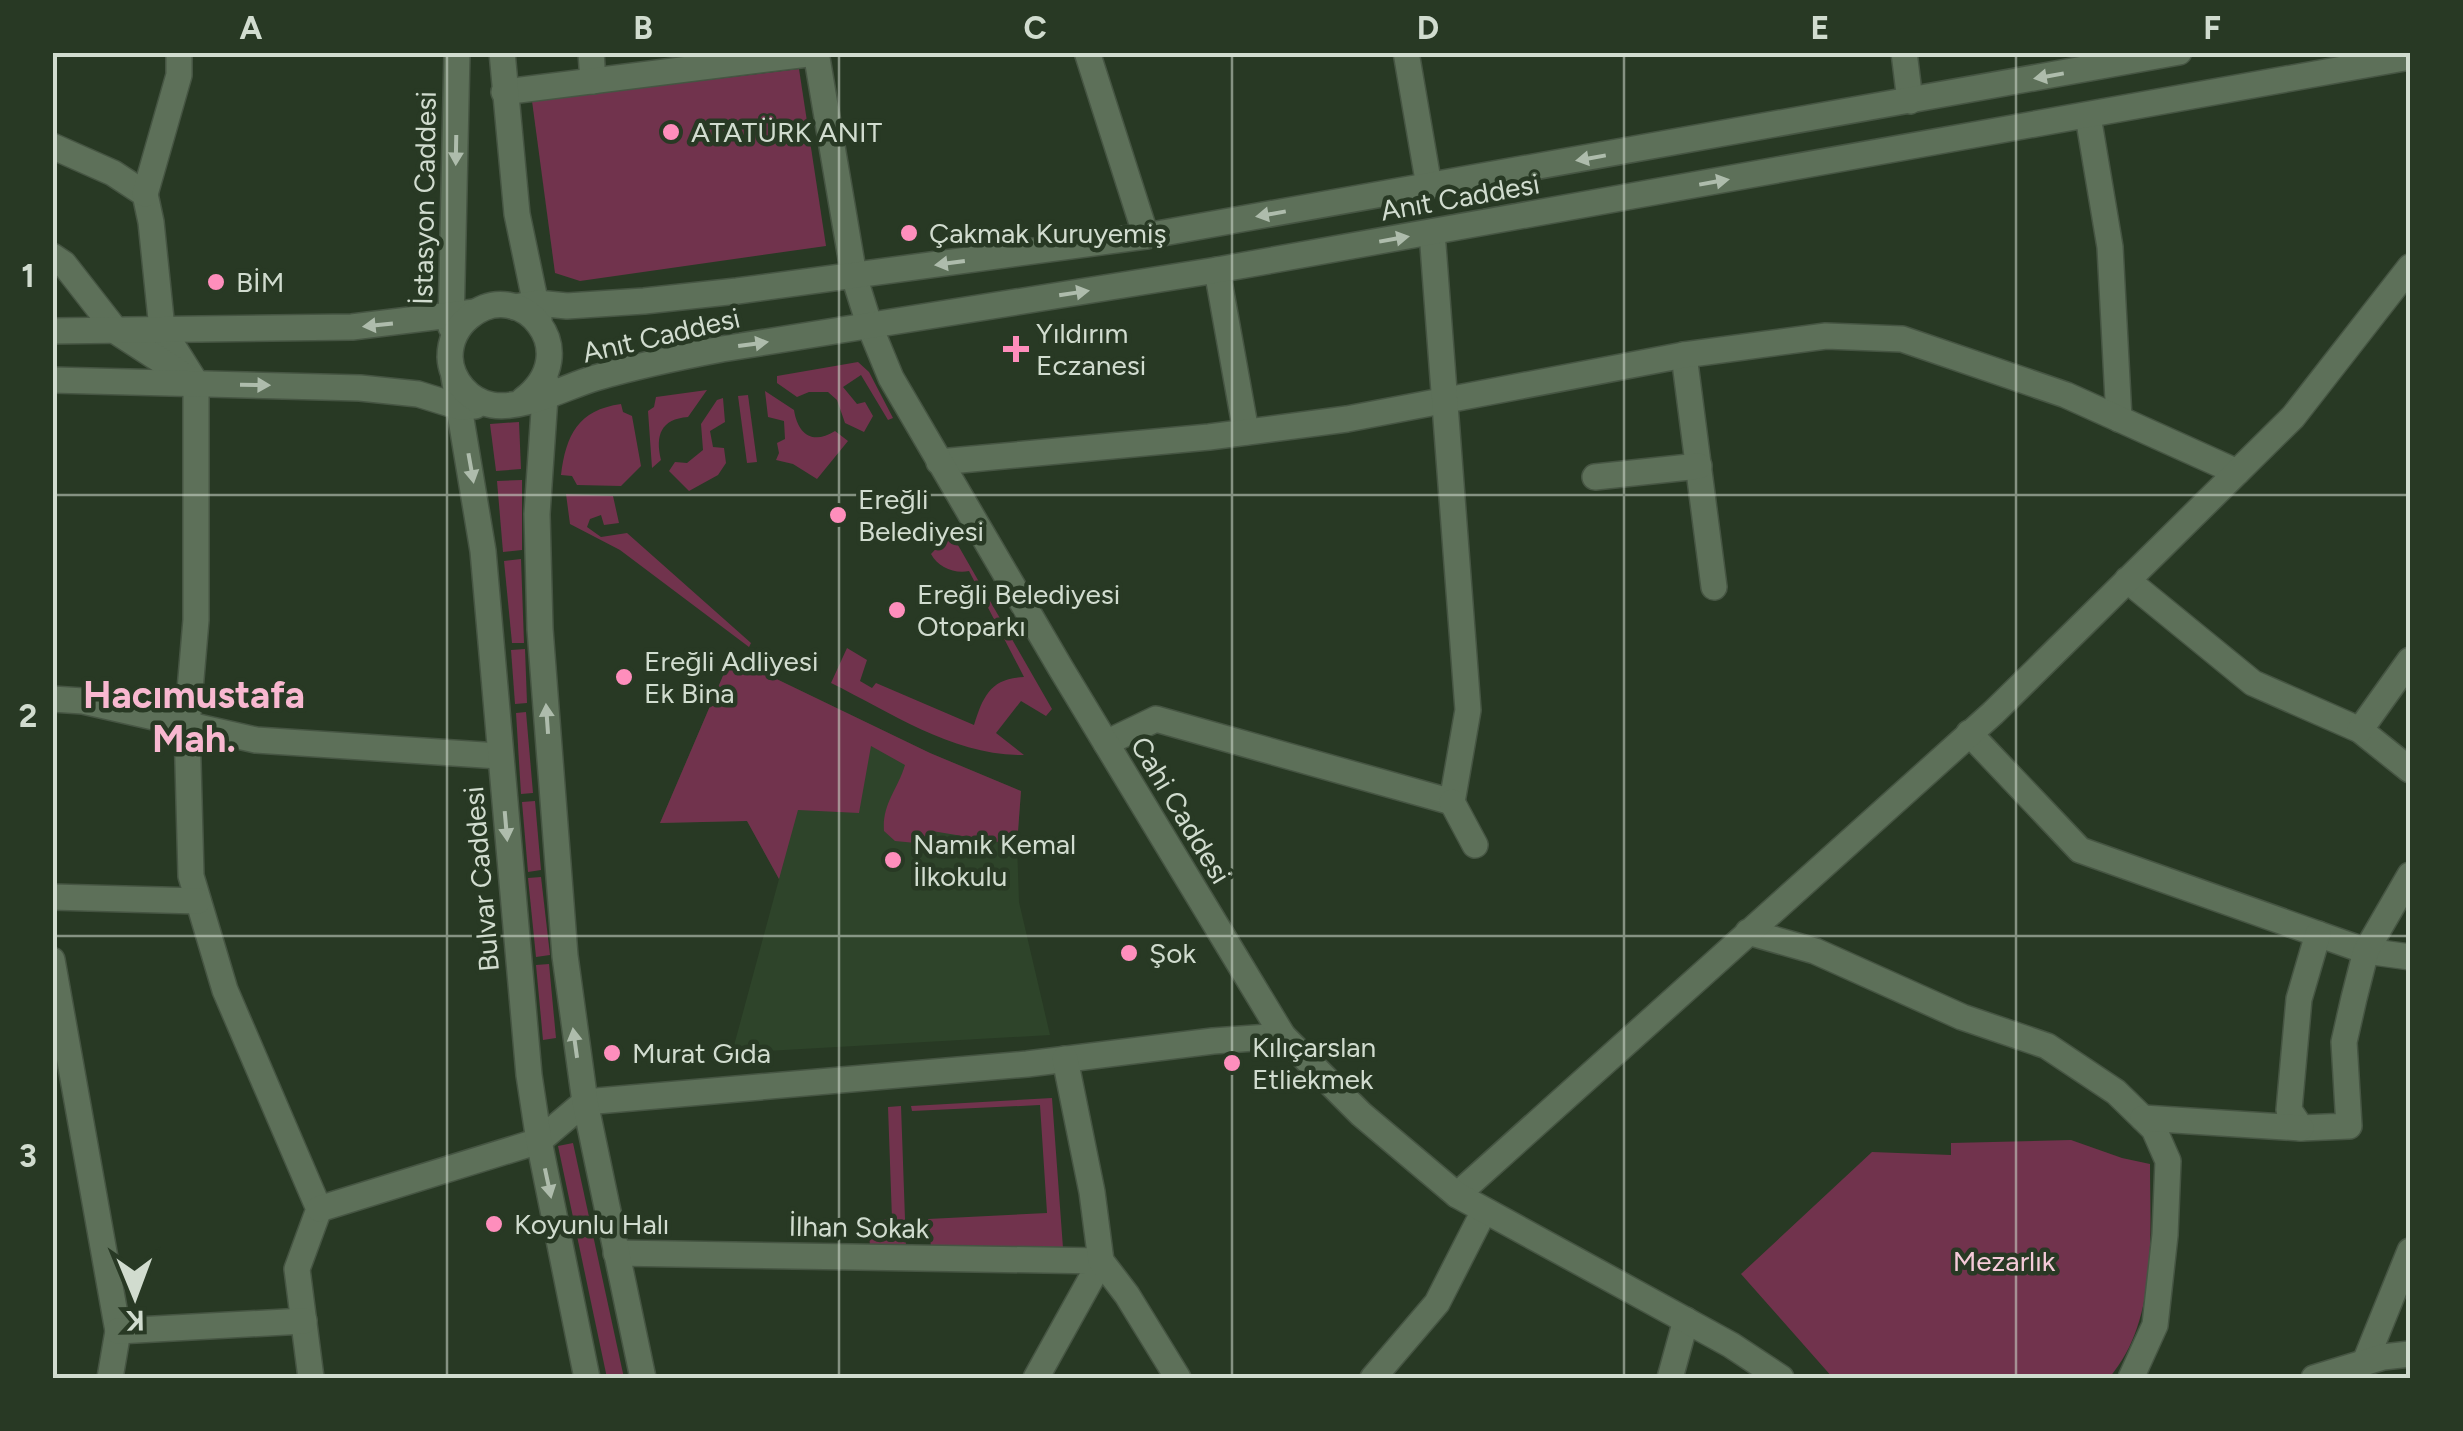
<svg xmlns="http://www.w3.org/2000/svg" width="2463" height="1431" viewBox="0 0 2463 1431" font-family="Figtree,sans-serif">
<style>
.built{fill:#2e442a}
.green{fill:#71334d}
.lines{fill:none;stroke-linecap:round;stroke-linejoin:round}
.minor-casing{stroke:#465543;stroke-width:28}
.tertiary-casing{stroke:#465543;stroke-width:28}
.secondary-casing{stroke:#465543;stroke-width:28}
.minor{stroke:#5d7059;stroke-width:25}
.tertiary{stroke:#5d7059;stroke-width:25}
.secondary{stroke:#5d7059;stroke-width:25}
.oneway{fill:#aebcac}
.grid{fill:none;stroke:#d1dccf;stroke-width:2.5;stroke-opacity:0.55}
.poi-dot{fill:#fe8ebc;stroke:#283924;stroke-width:4}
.labels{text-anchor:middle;stroke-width:9;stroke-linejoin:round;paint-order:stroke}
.poi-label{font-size:28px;fill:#d1dccf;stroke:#283924;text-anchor:start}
.street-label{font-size:28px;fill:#d1dccf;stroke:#283924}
.park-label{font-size:28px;fill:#f5cad9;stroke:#283924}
.district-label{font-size:38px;font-weight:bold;fill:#f8b8d0;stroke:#283924}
.neatline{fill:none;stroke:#d1dccf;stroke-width:4}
.grid-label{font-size:32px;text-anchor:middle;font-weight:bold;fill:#d1dccf}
</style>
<rect width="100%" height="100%" fill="#283924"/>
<polygon class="built" points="731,657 930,753 1021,791 1017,845 1019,902 1050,1035 732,1053 779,879 747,821 660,823"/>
<g class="green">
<polygon points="799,69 826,246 580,281 555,273 532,101"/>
<polygon points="858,362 869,372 893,418 888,420 861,375 843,387 857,404 865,402 873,416 864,432 845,423 837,400 828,392 809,392 797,397 777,383 777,376"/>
<path d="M707,390L688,417C661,419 655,435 661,460L652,468L648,411L654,407L656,397Z"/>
<path d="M765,391L794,410C798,435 813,445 835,431L848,441L817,479L793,464L776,460L779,453L777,443L785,439L784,421L768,417Z"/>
<polygon points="748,395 757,462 747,463 738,396"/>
<polygon points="723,398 725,422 710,431 713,447 724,448 726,463 718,475 689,491 669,471 675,462 687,463 703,450 701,424 717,400"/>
<path d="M621,404L623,412L632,416L641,466L621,486L577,485L572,476L561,475C566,435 578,410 621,404Z"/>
<polygon points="519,422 521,469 496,471 490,424"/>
<polygon points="522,480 522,550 503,552 497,481"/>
<polygon points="566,494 613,496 619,523 604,525 601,515 590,519 587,527 601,537 627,533 751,643 749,647 620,550 570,524"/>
<path d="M951,533L1052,709L1046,716L1021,701L996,733L1024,755C954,756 892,713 831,683L847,648L867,660L860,681L872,688L876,683L974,725C983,696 991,678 1024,677L969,571C954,574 938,567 931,554Z"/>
<polygon points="521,559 524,643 512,643 504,561"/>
<polygon points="525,649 527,703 515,704 511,650"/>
<path d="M731,657L930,753L1021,791L1017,845L932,831L916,843L895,841L884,831C882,804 897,791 905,765L871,746L859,813L798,810L779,879L747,821L660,823Z"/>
<polygon points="526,712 533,793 521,794 516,713"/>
<polygon points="535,801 541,870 528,872 522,802"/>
<polygon points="541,877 550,955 536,957 528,878"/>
<polygon points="549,964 556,1038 543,1040 536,965"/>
<polygon points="1052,1098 1063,1248 931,1247 928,1219 1047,1213 1040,1105 912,1111 911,1106"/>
<polygon points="901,1106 906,1247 870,1246 868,1221 892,1219 888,1107"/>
<path d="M2071,1140L2122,1158L2150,1164C2150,1235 2158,1321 2109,1378H1833L1741,1274L1872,1152L1951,1155V1143Z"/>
<polygon points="573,1143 624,1378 607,1378 558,1146"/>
</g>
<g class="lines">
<defs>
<g id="minor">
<polyline points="591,52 593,81"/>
<polyline points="1087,52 1146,236"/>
<polyline points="1406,52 1429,186"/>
<polyline points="1904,52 1910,101"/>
<polyline points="504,92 816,53"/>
<polyline points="2088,116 2110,247 2119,419"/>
<polyline points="52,146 113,173 145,194 151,222 162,329 196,383 196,620 187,725 191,876 225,990 319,1209 297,1269 311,1378"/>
<polyline points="145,194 179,75 179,52"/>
<polyline points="52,256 64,264 117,332 188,378"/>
<polyline points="1217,270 1246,432"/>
<polyline points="1684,355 1714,587"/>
<polyline points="939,462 1209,437 1347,419 1684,355 1826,336 1902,339 2066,395 2237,472"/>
<polyline points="1595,477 1699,466"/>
<polyline points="2127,580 2253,683 2360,730 2410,770"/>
<polyline points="52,699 83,701 256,740 499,756"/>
<polyline points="2360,730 2410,660"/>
<polyline points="1969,733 2080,850 2366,951 2410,957"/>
<polyline points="1106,743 1156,719 1452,802 1468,710 1432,232"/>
<polyline points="1452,802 1475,845"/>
<polyline points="52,897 198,901"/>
<polyline points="1748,932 1815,951 1962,1017 2047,1046 2116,1092 2154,1129 2168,1161 2165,1235 2155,1325 2131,1378"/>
<polyline points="2318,934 2299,999 2289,1110 2301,1128 2349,1126 2344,1042 2354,998 2366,951 2410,875"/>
<polyline points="52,960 118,1331 110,1378"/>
<polyline points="2143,1118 2301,1128"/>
<polyline points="319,1209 539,1141 585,1102 1027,1064 1213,1041 1283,1036"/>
<polyline points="616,1253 1101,1261 1036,1378"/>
<polyline points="118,1331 304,1321"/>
<polyline points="2365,1362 2410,1251"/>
<polyline points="1373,1378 1437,1303 1484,1211"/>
<polyline points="1670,1378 1686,1320"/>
<polyline points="2314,1378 2383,1357 2410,1354"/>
</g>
<g id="tertiary">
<polyline points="816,52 854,276"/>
<polyline points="1065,1059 1092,1192 1101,1261 1127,1295 1178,1378"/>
<polyline points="1457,1195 1993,713 2293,417 2410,267"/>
</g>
<g id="secondary">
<polyline points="502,52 517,214 539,319"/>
<polyline points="854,276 870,327 891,378 1060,667 1283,1036 1361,1114 1457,1195 1731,1345 1781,1378"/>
<polyline points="515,307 537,303 567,306 644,301 737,291 1146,236 2179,52"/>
<polyline points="451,327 457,52"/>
<polyline points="52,331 352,327 475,312"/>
<polyline points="454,377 483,551 529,1075 539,1141 587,1378"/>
<polyline points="52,380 360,388 418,394 460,407 475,406"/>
<polyline points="546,382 537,514 540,629 565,956 585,1102 643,1378"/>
<path d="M523,400C587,352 520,274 469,317C457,327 450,341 450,357C451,380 469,401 492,405C524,410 565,387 595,378C637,366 679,357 722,349L1217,270L2410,57"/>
</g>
</defs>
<use href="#minor" class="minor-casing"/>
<use href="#tertiary" class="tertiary-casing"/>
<use href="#secondary" class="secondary-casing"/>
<use href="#minor" class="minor"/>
<use href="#tertiary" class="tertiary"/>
<use href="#secondary" class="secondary"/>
</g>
<defs><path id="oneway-solid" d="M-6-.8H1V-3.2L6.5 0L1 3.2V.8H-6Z" transform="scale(2.5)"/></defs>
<g class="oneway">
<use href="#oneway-solid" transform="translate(2049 76) rotate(170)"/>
<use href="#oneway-solid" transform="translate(456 150) rotate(91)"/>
<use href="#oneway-solid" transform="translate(1591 158) rotate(170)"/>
<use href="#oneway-solid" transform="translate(1714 182) rotate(-10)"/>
<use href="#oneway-solid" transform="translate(1271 214) rotate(170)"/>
<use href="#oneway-solid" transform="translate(1394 239) rotate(-10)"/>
<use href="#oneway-solid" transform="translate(950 263) rotate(172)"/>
<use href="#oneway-solid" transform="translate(1074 293) rotate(-9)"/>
<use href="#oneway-solid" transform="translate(378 325) rotate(174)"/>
<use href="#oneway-solid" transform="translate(753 344) rotate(-8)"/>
<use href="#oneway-solid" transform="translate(255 385) rotate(1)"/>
<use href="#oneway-solid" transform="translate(471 468) rotate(80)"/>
<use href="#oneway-solid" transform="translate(547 719) rotate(-94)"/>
<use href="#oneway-solid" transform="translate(506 826) rotate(85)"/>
<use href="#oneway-solid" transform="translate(575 1043) rotate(-98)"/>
<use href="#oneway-solid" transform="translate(548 1183) rotate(78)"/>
</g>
<path class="grid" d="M447,52V1378M839,52V1378M1232,52V1378M1624,52V1378M2016,52V1378M52,495H2410M52,936H2410"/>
<g class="poi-dot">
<circle cx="671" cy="132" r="10"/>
<circle cx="909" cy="233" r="10"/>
<circle cx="216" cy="282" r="10"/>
<path d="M1011 334h10v10h10v10h-10v10h-10v-10h-10v-10h10z"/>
<circle cx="838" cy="515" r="10"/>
<circle cx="897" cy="610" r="10"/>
<circle cx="624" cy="677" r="10"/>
<circle cx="893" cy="860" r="10"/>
<circle cx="1129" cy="953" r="10"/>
<circle cx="612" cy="1053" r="10"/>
<circle cx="1232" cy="1063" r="10"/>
<circle cx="494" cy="1224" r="10"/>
</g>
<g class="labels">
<g class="poi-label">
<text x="691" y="142">ATATÜRK ANIT</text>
<text x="929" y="243">Çakmak Kuruyemiş</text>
<text x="236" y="292">BİM</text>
<text x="1036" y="343">Yıldırım<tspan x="1036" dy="32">Eczanesi</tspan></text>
<text x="858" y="509">Ereğli<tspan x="858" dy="32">Belediyesi</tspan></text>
<text x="917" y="604">Ereğli Belediyesi<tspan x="917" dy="32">Otoparkı</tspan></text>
<text x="644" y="671">Ereğli Adliyesi<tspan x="644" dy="32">Ek Bina</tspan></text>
<text x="913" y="854">Namık Kemal<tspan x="913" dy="32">İlkokulu</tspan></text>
<text x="1149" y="963">Şok</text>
<text x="1252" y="1057">Kılıçarslan<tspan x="1252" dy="32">Etliekmek</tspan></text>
<text x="632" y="1063">Murat Gıda</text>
<text x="514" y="1234">Koyunlu Halı</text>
</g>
<g class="street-label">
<text transform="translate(1460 197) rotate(-10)" y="10">Anıt Caddesi</text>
<text transform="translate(424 198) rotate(-89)" y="10">İstasyon Caddesi</text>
<text transform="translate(661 335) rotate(-13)" y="10">Anıt Caddesi</text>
<text transform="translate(1181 810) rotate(59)" y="10">Cahi Caddesi</text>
<text transform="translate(481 879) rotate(-95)" y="10">Bulvar Caddesi</text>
<text transform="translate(859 1227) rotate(1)" y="10">İlhan Sokak</text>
</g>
<g class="park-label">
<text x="2004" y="1271">Mezarlık</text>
</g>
<g class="district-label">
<text x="194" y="708">Hacımustafa<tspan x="194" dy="44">Mah.</tspan></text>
</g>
</g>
<rect width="2463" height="1431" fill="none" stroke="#283924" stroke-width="110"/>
<g transform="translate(135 1296) rotate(179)" stroke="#283924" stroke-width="8" paint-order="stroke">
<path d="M0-8L18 38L0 25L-18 38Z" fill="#d1dccf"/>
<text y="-15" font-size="28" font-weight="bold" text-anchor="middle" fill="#d1dccf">K</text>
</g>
<rect x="55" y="55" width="2353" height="1321" class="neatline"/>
<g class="grid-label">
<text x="251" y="39">A</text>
<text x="643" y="39">B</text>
<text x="1035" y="39">C</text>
<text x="1428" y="39">D</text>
<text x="1820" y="39">E</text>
<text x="2212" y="39">F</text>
<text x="28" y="287">1</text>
<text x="28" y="727">2</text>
<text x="28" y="1167">3</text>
</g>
</svg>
